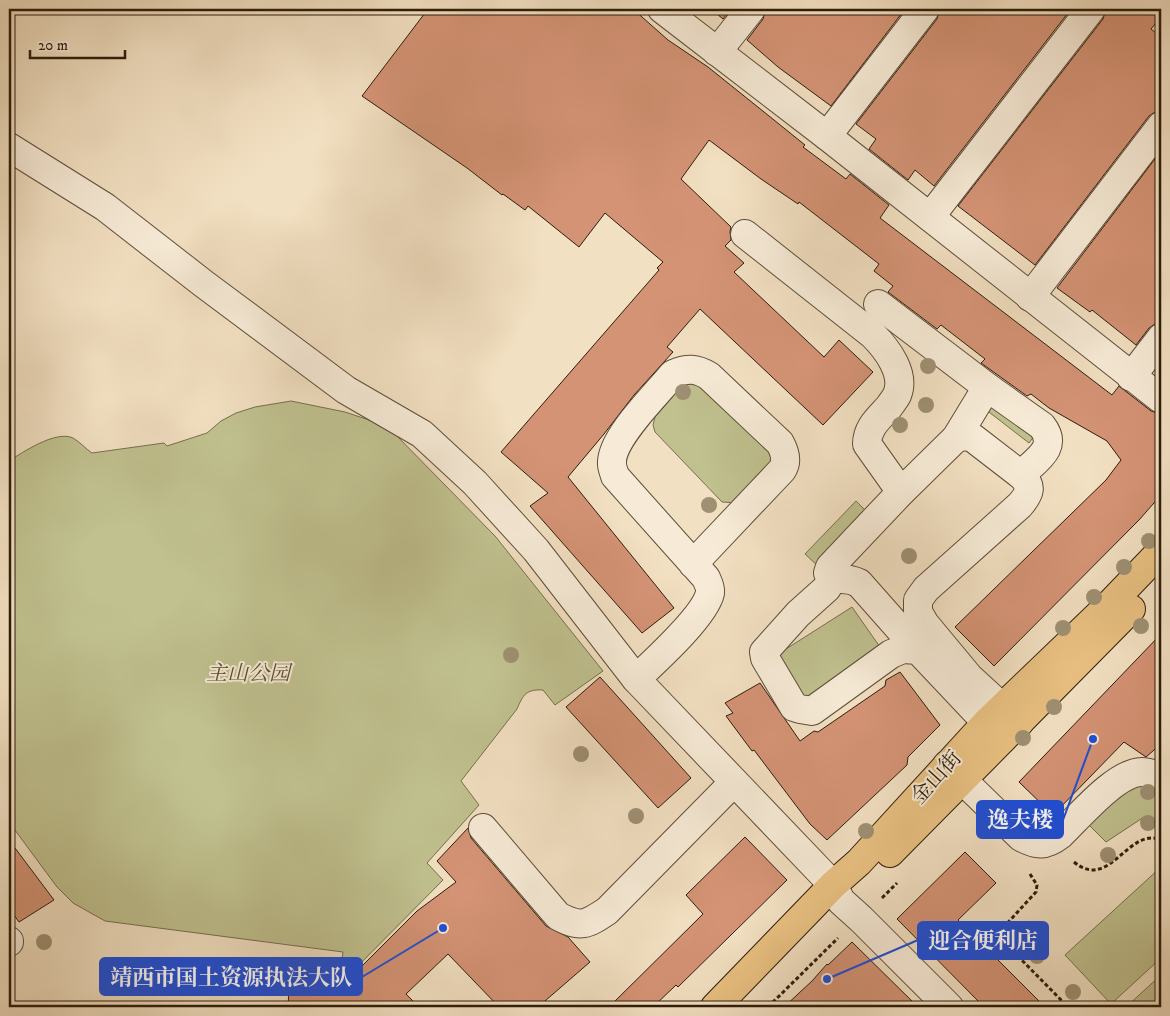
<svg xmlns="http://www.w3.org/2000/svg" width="1170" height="1016" viewBox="0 0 1170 1016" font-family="'IM FELL DW Pica','Noto Serif SC',serif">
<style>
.green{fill:#c0c18f;stroke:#766f4d}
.building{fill:#d49375;stroke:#2d1d0b}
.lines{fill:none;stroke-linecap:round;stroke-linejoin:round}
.minor-casing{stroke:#5e4e39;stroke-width:30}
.major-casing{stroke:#2d1d0b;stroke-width:30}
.path{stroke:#2d1d0b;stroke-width:3;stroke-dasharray:4 2.5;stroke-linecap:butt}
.minor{stroke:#f7ebd7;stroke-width:28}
.major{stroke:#e9c081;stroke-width:28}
.tree{fill:#9e9073}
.labels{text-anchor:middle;stroke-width:4;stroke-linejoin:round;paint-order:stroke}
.park-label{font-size:21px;font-style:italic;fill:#594e33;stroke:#f7ebd7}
.street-label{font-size:21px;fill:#2d1d0b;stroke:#f7ebd7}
.leader{fill:none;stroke:#1d4ed8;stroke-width:2}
.callout-dot{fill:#1d4ed8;stroke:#f7ebd7;stroke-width:2}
.callout{fill:#1d4ed8;stroke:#1d4ed8;stroke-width:2}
.callout-label{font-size:22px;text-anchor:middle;font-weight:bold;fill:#fff}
</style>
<rect width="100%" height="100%" fill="#f2e0c2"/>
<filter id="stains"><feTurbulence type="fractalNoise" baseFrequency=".004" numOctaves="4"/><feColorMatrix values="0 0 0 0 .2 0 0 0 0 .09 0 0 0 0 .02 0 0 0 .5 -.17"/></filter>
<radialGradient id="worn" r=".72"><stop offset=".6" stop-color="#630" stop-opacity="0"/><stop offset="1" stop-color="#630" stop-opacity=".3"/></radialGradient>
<g class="green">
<polygon points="690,377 779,453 738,503 722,502 655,432 653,425 655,417"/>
<polygon points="993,398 1037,432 1029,443 985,409"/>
<path d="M291,401L345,412L369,420L393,432L495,536L603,671L555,705L543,690C526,689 523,695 517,709L461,781L479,805L427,863L443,880L349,975L339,978L343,952L105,921L73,903L57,887L9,822V461C23,452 56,430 73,438C80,442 86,449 92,453L164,443L167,446L207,433L221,421L236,413L255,407Z"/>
<polygon points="856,501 869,514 818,566 805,554"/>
<polygon points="852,607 880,647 805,700 775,656"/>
<polygon points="1129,784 1161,786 1161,824 1148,818 1141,819 1106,842 1088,824"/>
<polygon points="1161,867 1161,958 1111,1004 1065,955"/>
<polygon points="1161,975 1161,1007 1126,1007"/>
</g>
<g class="building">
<polygon points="428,9 633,9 668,40 708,67 774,120 805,145 803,147 846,179 850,174 889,205 880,218 1112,395 1119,386 1151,411 1161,414 1161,495 1139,520 994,666 955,627 1106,480 1121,460 1107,441 1049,408 1031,394 1027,396 981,363 985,359 941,325 937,329 888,292 893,286 874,271 879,264 799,202 798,204 761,179 709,140 681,179 731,227 730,232 731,240 725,246 744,263 734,272 824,357 839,340 873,372 823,425 700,309 667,347 673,352 634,395 604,434 568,477 674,608 642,633 530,506 548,493 501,452 659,270 657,268 663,262 605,213 579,247 528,206 525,210 503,194 502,195 467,168 362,96"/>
<polygon points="711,9 731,9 723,19"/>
<polygon points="766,9 905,9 831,106 778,67 747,40 763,19"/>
<polygon points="940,9 1071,9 934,186 915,170 908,180 869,149 876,139 856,124 937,19"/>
<polygon points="1106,9 1161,9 1161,17 1151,29 1161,37 1161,111 1155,112 1149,116 1035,265 958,206 1103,19"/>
<polygon points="1161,151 1161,323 1155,324 1149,328 1136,345 1092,310 1090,312 1057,288"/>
<polygon points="1161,634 1161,744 1146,757 1124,742 1053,815 1019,782"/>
<polygon points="900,672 940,725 908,757 907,765 827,840 810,824 754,750 752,751 726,716 733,713 725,703 760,683 800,741 814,731 818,732 885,686 886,680"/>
<polygon points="600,677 691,778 658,808 566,707"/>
<polygon points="468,828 471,838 546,926 568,937 590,962 538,1007 499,1007 448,954 406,994 419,1007 288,1007 290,971 305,974 306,959 363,965 417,911 456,882 437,861"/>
<polygon points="745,837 787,880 678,987 676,985 653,1007 609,1007 703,914 686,895"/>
<polygon points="9,840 54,900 19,922 9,908"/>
<polygon points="965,852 996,883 958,920 1045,1007 984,1007 897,919"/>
<polygon points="852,942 918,1007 784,1007 812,981 827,964 828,965"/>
</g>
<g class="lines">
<defs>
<g id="minor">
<polyline points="662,9 827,136 1161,399"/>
<polyline points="717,52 751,9"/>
<polyline points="827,136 925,9"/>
<polyline points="9,147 105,207 204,284 346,390 422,434 475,483 536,550 636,679 833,885 841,901 861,919 949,1007"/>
<polyline points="930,217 1091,9"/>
<path d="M745,234L873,335C887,349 906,374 897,395C895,399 891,404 888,408C878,419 867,428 867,444L901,492"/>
<polyline points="1030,297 1161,126"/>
<path d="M878,304L987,387L1042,426C1059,448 1036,460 1021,475"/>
<polyline points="1131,377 1161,338"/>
<polyline points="956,438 987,387"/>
<path d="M831,580C841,578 849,578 859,583L905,635L910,649"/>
<path d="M636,679C654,662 705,616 710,593C711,588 708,583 706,578L615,476C614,472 612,468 612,464C610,439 657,394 673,374C687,368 696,368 709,376L780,443C785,452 788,461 782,470L693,564"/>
<path d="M1002,739L918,650L903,649L891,654L812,711L800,709L794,707L765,658L764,652L798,614L827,588L831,580L828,573L830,567L901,492L956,438L965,436L973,438L1021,475C1033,486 1030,493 1020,505L926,589L918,600V612L925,624L969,677L1019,723"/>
<path d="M947,765L1021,837C1037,846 1046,846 1060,835C1079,817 1116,772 1142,772C1148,772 1156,775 1161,776"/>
<path d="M483,828L558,916C581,928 586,925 607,911L734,782"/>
<polyline points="9,941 9,942"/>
</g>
<g id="major">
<polyline points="890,853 1131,609"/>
<polyline points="715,1007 833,885 859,862 987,722 1111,603 1161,551"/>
</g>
</defs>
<use href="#minor" class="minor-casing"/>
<use href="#major" class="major-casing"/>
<g class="path">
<path d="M1074,862C1110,892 1128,826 1161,840"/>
<polyline points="1030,874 1037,885 1036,892 1001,930 1002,940 1068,1007"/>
<polyline points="882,898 897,883"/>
<polyline points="768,1007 838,938"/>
</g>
<use href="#minor" class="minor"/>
<use href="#major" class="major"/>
</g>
<g class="tree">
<circle cx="928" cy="366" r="8"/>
<circle cx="683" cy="392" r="8"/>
<circle cx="926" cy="405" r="8"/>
<circle cx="900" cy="425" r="8"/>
<circle cx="709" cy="505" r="8"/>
<circle cx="1149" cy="541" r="8"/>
<circle cx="909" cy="556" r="8"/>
<circle cx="1124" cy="567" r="8"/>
<circle cx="1094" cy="597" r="8"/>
<circle cx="1141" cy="626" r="8"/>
<circle cx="1063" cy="628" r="8"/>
<circle cx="511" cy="655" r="8"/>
<circle cx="1054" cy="707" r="8"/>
<circle cx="1023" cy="738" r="8"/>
<circle cx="581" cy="754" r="8"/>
<circle cx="1148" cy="792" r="8"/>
<circle cx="636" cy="816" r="8"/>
<circle cx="1148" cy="823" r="8"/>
<circle cx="866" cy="831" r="8"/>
<circle cx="1108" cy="855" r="8"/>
<circle cx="44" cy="942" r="8"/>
<circle cx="1037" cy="956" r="8"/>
<circle cx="1073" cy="992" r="8"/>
</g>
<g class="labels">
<g class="park-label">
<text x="248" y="680">主山公园</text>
</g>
<g class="street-label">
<text transform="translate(936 777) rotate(-48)" y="7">金山街</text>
</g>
</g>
<path class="leader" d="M1093 739L1063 820M827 979L918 940M443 928L362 977"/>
<g class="callout-dot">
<circle cx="1093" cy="739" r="5"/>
<circle cx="827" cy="979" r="5"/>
<circle cx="443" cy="928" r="5"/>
</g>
<g class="callout">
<rect x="977" y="801" width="86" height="37" rx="5"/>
<rect x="918" y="922" width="130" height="37" rx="5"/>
<rect x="100" y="958" width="262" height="37" rx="5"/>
</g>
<g class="callout-label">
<text x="1020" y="827">逸夫楼</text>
<text x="983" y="948">迎合便利店</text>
<text x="231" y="985">靖西市国土资源执法大队</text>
</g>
<rect width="1170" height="1016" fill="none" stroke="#f2e0c2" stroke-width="30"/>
<rect x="10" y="10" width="1150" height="996" fill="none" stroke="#2d1d0b" stroke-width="2.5"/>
<rect x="15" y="15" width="1140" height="986" fill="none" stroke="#2d1d0b"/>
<path d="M30 50v8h95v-8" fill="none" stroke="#2d1d0b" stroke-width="2.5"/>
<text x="38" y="50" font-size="15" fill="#2d1d0b" stroke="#f7ebd7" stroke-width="4" paint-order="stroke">20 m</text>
<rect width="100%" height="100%" filter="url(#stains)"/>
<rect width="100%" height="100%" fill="url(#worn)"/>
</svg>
